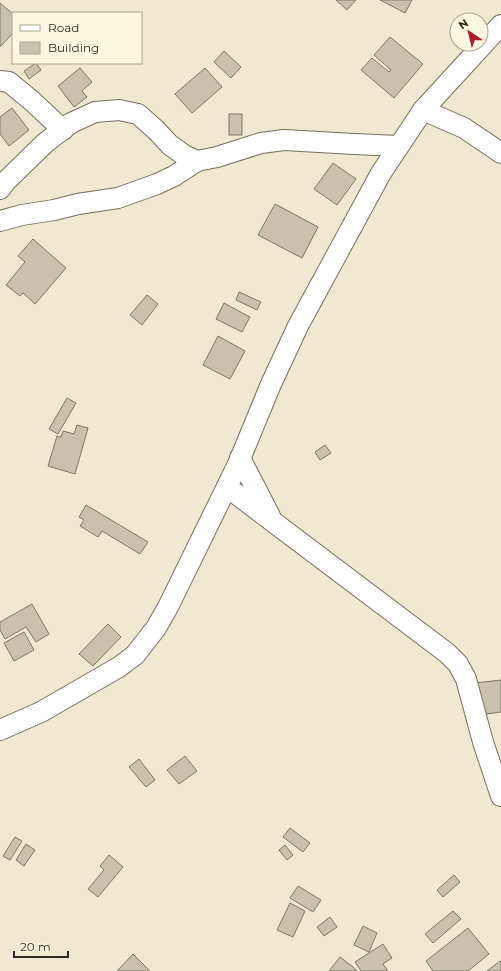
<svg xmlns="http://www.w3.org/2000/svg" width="501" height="971" viewBox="0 0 501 971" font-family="Montserrat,sans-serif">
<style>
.building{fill:#c8c2ac;stroke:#7d7864}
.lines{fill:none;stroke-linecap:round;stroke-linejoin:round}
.minor-casing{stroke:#75705c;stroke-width:22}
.minor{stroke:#fff;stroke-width:20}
</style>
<rect width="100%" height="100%" fill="#efe9d2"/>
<g class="building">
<polygon points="336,0 356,0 347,10"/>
<polygon points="380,0 412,0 405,13"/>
<polygon points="0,3 13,14 13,33 1,46 0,46"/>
<polygon points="390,37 423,64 394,98 361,70 372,58 389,72 391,70 374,55"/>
<polygon points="224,51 241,67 231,78 214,62"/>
<polygon points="36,63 41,70 29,79 24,71"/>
<polygon points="80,68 92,82 82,91 87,97 74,107 58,86"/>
<polygon points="205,68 222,87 192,113 175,94"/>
<polygon points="12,108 29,130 9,146 0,134 0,117"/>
<rect x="229" y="114" width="13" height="21"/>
<polygon points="333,163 356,179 337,205 314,189"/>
<polygon points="275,204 318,227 302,258 258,235"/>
<polygon points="33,239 66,268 35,304 23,293 20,296 6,285 25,262 18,256"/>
<polygon points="239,292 261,302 257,310 236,300"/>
<polygon points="147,295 158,304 142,325 130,315"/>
<polygon points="224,303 250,317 242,332 216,319"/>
<polygon points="218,336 245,351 230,379 203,365"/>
<polygon points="67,398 76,403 58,434 49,429"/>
<polygon points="77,425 88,428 75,474 48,466 57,436 61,437 63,431 74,434"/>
<polygon points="325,445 331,453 320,460 315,452"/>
<polygon points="86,505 148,542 140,554 102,531 98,537 80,526 84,520 79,517"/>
<polygon points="32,604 49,634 36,642 26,627 5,639 0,630 0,622"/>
<polygon points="108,624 121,637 93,666 79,654"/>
<polygon points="24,632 34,650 14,661 4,643"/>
<polygon points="501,680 501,712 479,715 475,683"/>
<polygon points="185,756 197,771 179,784 167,770"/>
<polygon points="139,759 155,780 146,787 129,767"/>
<polygon points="290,828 310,843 303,852 283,837"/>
<polygon points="15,837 22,841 10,860 3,856"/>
<polygon points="26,844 35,850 24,866 16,860"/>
<polygon points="285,845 293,855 287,860 279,850"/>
<polygon points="109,855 123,867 98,897 88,889 104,870 100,866"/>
<polygon points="454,875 460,882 443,897 437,890"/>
<polygon points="298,886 321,900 313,912 290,898"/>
<polygon points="290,903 305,911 293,937 277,930"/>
<polygon points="453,911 461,919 433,943 425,934"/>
<polygon points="330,917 337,927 324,936 317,927"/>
<polygon points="363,926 377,933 369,952 354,945"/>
<polygon points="468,928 489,954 468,971 433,971 426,961"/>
<polygon points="383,944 392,958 383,964 388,971 361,971 355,962"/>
<polygon points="133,954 150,971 117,971"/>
<polygon points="340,957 353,967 357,971 329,971"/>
<polygon points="500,961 501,963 501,971 487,971"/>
</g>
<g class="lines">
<defs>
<g id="minor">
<polyline points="0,81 9,82 32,101 63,130"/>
<polyline points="423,110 464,128 501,153"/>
<polyline points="0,189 6,181 45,143 71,123 95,112 119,110 138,114 156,130 170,145 184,155 197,161 217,157 261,143 284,140 354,144 398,146"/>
<polyline points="0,221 22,215 54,210 78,204 118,198 157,184 174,176 197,161"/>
<polyline points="240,458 270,516"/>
<polyline points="227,487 447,653 458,664 466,679 483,742 501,796"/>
<polyline points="0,730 41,712 119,667 135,655 156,628 168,607 238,464 271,384 298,326 381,173 423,110 501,25"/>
</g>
</defs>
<use href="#minor" class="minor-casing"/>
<use href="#minor" class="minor"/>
</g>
<rect x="12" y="12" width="130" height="52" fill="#fcf7df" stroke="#a9a593"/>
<rect x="20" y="25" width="20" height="6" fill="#ffffff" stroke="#a9a593"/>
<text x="48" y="32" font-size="12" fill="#2c2a22">Road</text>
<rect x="20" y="42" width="20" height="12" fill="#c8c2ac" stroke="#a9a593"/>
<text x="48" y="52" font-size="12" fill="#2c2a22">Building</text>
<g transform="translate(469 32) rotate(325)"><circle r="19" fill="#fcf7df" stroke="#a9a593"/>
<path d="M0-3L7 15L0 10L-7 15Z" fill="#af1c27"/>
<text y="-6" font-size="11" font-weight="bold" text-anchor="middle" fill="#2c2a22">N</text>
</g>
<path d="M14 951v6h54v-6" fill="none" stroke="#2c2a22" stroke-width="2"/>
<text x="20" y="951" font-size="12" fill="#2c2a22" stroke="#fcf7df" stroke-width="3" paint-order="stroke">20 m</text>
</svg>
